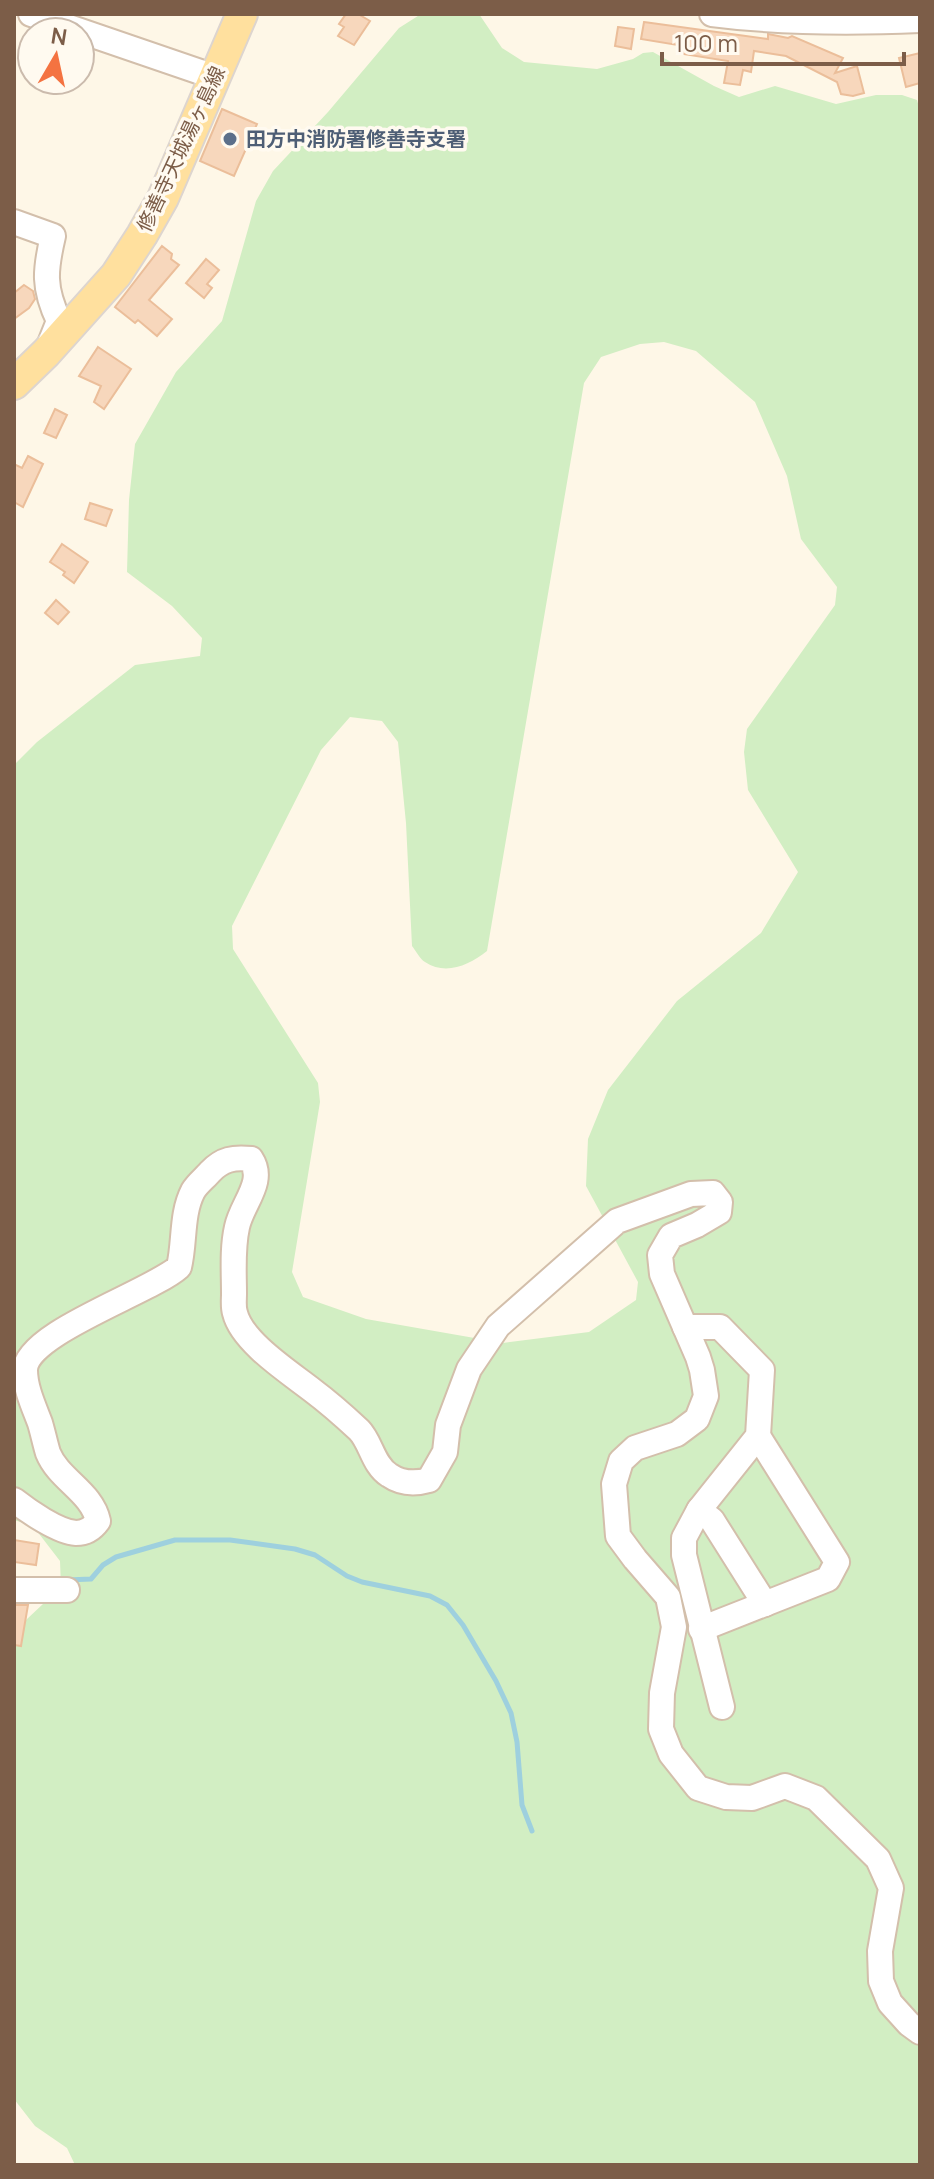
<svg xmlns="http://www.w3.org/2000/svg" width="934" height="2179" viewBox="0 0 934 2179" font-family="Manrope,'Noto Sans JP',sans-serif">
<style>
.green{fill:#d2eec3;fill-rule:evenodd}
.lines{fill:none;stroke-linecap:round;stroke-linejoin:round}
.stream{stroke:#9ed0de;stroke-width:5}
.building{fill:#f7d7bc;stroke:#ebbe9a;stroke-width:2}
.minor-casing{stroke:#d3bfab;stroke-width:28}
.major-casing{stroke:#ddd5cf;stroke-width:34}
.minor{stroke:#fff;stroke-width:24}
.major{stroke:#ffe09e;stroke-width:30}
.service-dot{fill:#5c6f8a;stroke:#fffaf0;stroke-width:3}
.labels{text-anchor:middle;stroke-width:7;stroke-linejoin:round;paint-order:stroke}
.service-label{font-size:20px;font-weight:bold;fill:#4e5e75;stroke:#fffaf0;text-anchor:start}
.street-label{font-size:20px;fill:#7c5d48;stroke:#fffaf0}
</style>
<rect width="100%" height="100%" fill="#fef7e7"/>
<path class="green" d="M421,14H479L502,48L524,62L597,69L633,59L643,53L653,52L714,86L739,97L775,86L836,104L876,95H902L917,100L920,110V2165H75L67,2148L35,2126L14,2099V1627L26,1620L61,1587L60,1561L33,1526L14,1520V765L37,742L135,665L200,656L202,638L172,606L127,572L129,500L135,444L176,372L222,321L256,201L273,171L328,112L399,28ZM664,342L696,351L755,402L787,476L801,539L837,587L835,605L747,729L744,752L748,790L798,872L761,933L677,1001L608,1090L588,1139L586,1186L638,1282L636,1300L589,1332L503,1343L366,1319L303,1297L292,1272L320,1102L318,1083L233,949L232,926L321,750L350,717L382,721L398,742L406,823L412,946C416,951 420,959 425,962C446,976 469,965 487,951L584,383L601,357L640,344Z"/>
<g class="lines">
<polyline class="stream" points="67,1580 91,1579 103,1565 116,1557 175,1540 230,1540 295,1549 315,1555 347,1576 362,1582 430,1596 447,1605 463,1625 496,1681 511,1713 517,1742 522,1805 532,1831"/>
</g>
<g class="building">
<polygon points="346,14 358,14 370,21 354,45 338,36 344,27 339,24"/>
<polygon points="644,22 768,39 768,34 788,38 792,36 843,58 835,73 857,66 864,93 853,96 841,94 837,82 786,56 754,51 751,72 743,70 740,85 724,83 728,61 677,53 678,45 641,39"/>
<polygon points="618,27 634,29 631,49 615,46"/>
<polygon points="920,53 920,83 906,87 899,58"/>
<polygon points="222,109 257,124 234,176 200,161"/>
<polygon points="162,246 172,254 171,259 179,265 149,300 172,319 157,336 138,320 135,323 115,307"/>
<polygon points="206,259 219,270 207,284 212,288 204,298 186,283"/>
<polygon points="24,285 33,291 35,299 29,308 14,319 14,293"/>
<polygon points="98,347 131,369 104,409 94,402 101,386 79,376"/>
<polygon points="55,409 67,415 56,438 44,433"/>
<polygon points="28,456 43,464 23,507 14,502 14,464 22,468"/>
<polygon points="90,503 112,510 106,526 85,519"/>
<polygon points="62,544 88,562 74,583 63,575 65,572 50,562"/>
<polygon points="56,600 69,612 58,624 45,613"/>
<polygon points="14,1540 39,1544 36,1565 14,1562"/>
<polygon points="14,1605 28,1605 21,1646 14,1645"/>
</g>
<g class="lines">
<defs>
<g id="minor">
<polyline points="31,14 215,77"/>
<path d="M712,14C781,23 851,23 920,20"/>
<path d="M14,222L53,236C45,270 43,288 59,321L49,346"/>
<polyline points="685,1327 720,1327 762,1370 758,1436 699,1510 684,1538 684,1555 722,1707"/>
<path d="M14,1500C28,1511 58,1532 76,1533C86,1533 93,1528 98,1521C92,1492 59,1480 48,1453C45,1443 43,1433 40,1423C34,1407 25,1388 25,1370C26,1333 151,1292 179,1267C185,1243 181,1214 193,1191C197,1184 205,1178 210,1172C222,1159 234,1157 251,1159C266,1182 242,1203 237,1227C232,1249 234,1272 234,1294C234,1300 233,1307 235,1313C242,1342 289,1372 312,1390C328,1402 344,1416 359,1430C371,1442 373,1465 389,1475C402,1484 415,1484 429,1480L445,1452L448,1425L469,1369L498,1326L617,1221L691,1194L713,1193L720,1202L719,1212L697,1225L671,1236L660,1255L662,1274L698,1357L702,1370L706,1396L697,1419L677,1434L635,1448L621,1461L614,1484L618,1536L635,1559L668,1597L674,1627L662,1693L661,1729L671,1754L698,1788L726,1797L752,1798L785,1786L816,1798L878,1859L891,1888L880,1951L881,1981L890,2003L909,2024L920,2032"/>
<polyline points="699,1510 712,1520 765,1604"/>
<polyline points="14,1590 67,1590"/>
<polyline points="701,1629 828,1579 837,1562 758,1436"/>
</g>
<polyline id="major" points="14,384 46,353 116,275 142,235 163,198 242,14"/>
</defs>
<use href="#minor" class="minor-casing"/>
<use href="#major" class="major-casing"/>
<use href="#minor" class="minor"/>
<use href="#major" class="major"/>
</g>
<circle class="service-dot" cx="230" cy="139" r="8"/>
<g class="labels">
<g class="service-label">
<text x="246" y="146">田方中消防署修善寺支署</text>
</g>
<g class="street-label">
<text transform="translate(181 149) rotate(-65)" y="7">修善寺天城湯ヶ島線</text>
</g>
</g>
<rect width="934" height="2179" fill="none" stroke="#7c5d48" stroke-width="32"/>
<g transform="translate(56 56) rotate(9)"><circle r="38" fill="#fffaf0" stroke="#cbbbad" stroke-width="2"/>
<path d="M0-6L14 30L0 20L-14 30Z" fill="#f47341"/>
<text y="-12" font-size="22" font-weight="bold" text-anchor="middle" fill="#7c5d48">N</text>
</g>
<path d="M662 52v12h242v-12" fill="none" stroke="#7c5d48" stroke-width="4"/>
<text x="674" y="52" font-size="24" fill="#7c5d48" stroke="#fffaf0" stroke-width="6" paint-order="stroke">100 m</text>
</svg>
